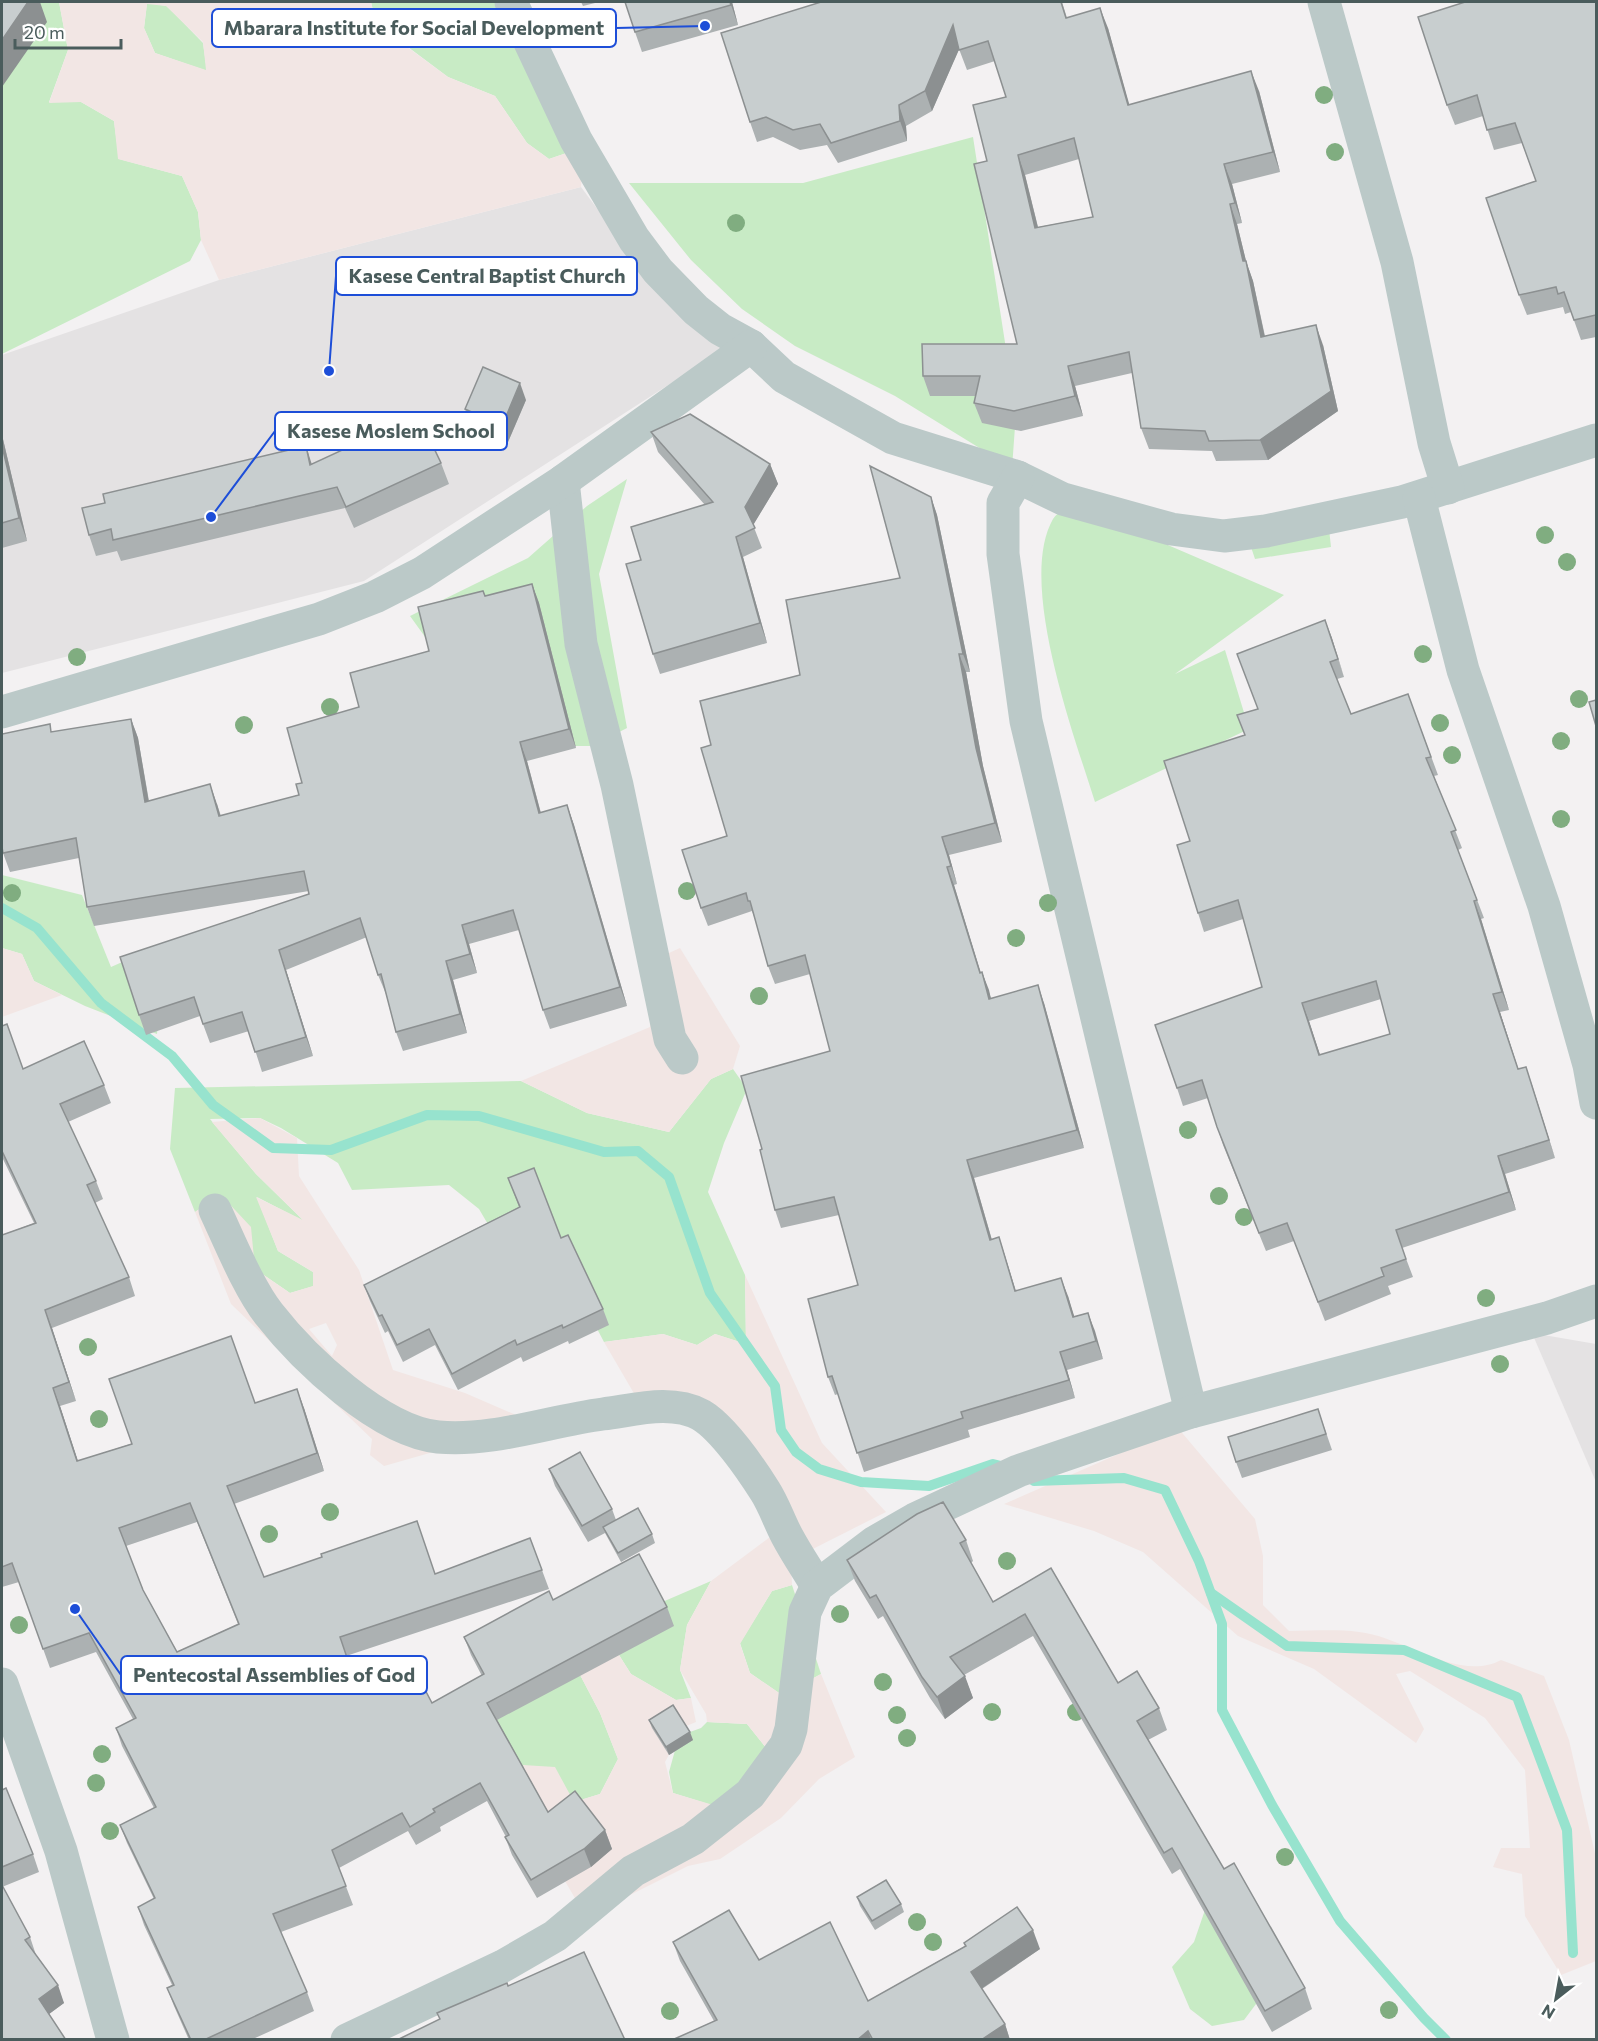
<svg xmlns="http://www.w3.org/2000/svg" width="1598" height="2041" viewBox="0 0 1598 2041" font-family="Commissioner,sans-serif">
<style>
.education{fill:#e4e2e3}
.green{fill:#c8ebc5}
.sand{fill:#f2e6e4;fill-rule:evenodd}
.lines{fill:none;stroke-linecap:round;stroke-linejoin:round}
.stream{stroke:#97e3ce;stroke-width:10}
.minor{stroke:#bbc9c8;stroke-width:33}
.tree{fill:#80ad80}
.wall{fill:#acb1b2;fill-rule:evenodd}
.shaded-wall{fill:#8c9091}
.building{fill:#c8cecf;stroke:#8c9091;stroke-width:1.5;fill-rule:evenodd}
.leader{fill:none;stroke:#1d4ed8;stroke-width:2}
.callout-dot{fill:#1d4ed8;stroke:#fff;stroke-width:2}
.callout{fill:#fff;stroke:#1d4ed8;stroke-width:2}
.callout-label{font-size:20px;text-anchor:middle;font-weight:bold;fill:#4a5c5c}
</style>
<rect width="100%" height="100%" fill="#f3f1f2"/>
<g class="education">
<polygon points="581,187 622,242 735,342 364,581 2,673 2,355 219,280"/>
<polygon points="1532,1333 1596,1344 1596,1482"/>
</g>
<g class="green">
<polygon points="2,2 59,2 68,50 49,102 81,102 114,121 119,159 182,176 198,212 201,240 190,261 2,354"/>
<polygon points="371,2 520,2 584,147 549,159 527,143 495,96 448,77 376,23"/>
<polygon points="147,3 167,6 203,43 207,71 155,53 144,28"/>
<polygon points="973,137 1016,413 1012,468 895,396 795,346 742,309 691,260 629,183 803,183"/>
<polygon points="627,479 599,574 627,728 592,746 533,746 446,666 410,616 528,558 587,506"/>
<path d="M1070,503L1284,595L1175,674L1225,650L1249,729L1095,802C1074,735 1017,582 1053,519C1057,513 1065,508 1070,503Z"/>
<polygon points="1329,529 1331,547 1255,559 1249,541"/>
<polygon points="2,875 82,895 111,967 138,955 160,1006 157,1034 85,1006 34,981 22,954 2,948"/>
<polygon points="733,1069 747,1089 724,1143 708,1192 745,1275 746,1344 715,1334 697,1345 663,1334 604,1342 562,1262 519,1277 479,1209 449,1185 352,1190 338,1163 281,1128 260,1118 210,1119 256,1174 305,1222 257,1197 278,1251 313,1272 314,1286 290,1293 255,1269 221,1195 195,1212 170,1149 175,1088 521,1081 587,1113 669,1132 711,1079"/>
<polygon points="711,1581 687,1625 680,1670 691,1698 676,1700 631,1674 602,1628"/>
<polygon points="792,1585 821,1674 782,1695 750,1673 740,1643 772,1591"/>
<polygon points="566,1648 600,1713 618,1759 600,1794 574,1802 524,1765 530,1794 458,1701"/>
<polygon points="707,1722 747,1724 775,1759 740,1814 673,1793 669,1772 679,1736 701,1728"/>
<polygon points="1206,1907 1259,2000 1244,2020 1212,2026 1190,2009 1172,1967 1194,1942"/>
</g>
<g class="sand">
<path d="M59,2H371L376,24L448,77L495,96L527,143L549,159L584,147L581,187L219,280L201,240L198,212L182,176L118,159L114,121L81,102L49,103L68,50ZM147,4L166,6L203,42L206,70L155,53L144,28Z"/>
<polygon points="2,948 22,954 34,981 62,995 2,1017"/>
<polygon points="680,948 740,1046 733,1069 711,1079 669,1132 587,1113 521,1081 650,1027 649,962"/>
<path d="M260,1118L297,1138L299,1176L359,1270L393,1370L465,1393L530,1421L461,1444L384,1466L370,1455L372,1439L231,1304L195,1212L221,1195L251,1227L255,1269L290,1293L313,1286V1272L278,1251L256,1197L303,1220L256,1174L212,1122ZM326,1323L337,1345L332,1356L309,1329Z"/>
<polygon points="745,1275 822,1443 886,1512 791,1560 792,1585 772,1591 740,1644 750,1673 782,1695 821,1674 855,1757 819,1779 781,1818 720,1859 688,1866 586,1917 514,1794 530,1793 523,1765 555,1767 574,1802 600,1794 618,1759 600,1713 566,1648 602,1628 631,1674 676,1700 691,1698 696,1722 684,1727 665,1762 673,1793 740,1813 775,1759 747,1724 707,1722 706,1714 680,1670 687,1625 711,1581 774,1534 728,1444 639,1402 604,1342 663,1334 697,1345 715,1334 746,1344"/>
<path d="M1178,1428L1255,1519L1263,1556V1605L1289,1631C1312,1631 1336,1629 1359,1632C1402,1636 1459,1683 1501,1660L1544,1676L1569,1740L1596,1858V1961L1561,1975L1525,1916L1522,1874L1493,1867L1501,1848H1530L1525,1770L1485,1718L1410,1671L1396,1674L1424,1729L1416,1743L1314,1669L1238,1636L1143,1552L1094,1531L1004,1504Z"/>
</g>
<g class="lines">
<g class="stream">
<polyline points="2,908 37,928 101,1003 172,1056 213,1105 273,1148 331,1150 427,1115 479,1116 604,1152 638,1151 669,1177 710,1293 775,1386 781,1430 796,1452 819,1469 861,1482 929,1486 993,1464 1005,1467"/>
<polyline points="1030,1478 1034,1481 1124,1478 1165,1490 1199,1561 1222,1624 1222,1710 1272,1805 1340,1921 1424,2018 1446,2040"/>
<polyline points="1211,1593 1287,1646 1404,1650 1517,1697 1567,1830 1573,1953"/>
</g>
<g class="minor">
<polyline points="511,2 576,140 634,239 658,271 696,310 720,329 751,346 784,377 893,438 1018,477 1063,499 1171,529 1224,536 1266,531 1402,502 1596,440"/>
<polyline points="1324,2 1397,262 1434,443 1448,488"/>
<polyline points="1018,477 1003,503 1003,554 1026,721 1191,1412"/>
<polyline points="563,481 581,644 617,785 670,1039 682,1058"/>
<polyline points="1419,498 1463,670 1544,906 1589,1065 1596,1103"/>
<polyline points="2,712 319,619 375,597 422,573 563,481 751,346"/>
<path d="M215,1210C229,1240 249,1289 269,1314C304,1359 380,1431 438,1437C493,1442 549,1421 603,1414C635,1410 671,1399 701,1415C723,1428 751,1469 765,1491C774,1505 779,1521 787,1536C796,1553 807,1569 817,1586"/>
<polyline points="2,1684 61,1851 113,2040"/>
<polyline points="347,2040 503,1966 555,1936 633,1871 693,1839 750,1794 786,1745 791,1729 805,1612 817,1586 875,1542 915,1519 1018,1471 1191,1412 1547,1318 1596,1301"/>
</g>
</g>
<g class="tree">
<circle cx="1324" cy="95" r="9"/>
<circle cx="1335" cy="152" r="9"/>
<circle cx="736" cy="223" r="9"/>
<circle cx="1545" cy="535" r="9"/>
<circle cx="1567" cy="562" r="9"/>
<circle cx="1423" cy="654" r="9"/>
<circle cx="77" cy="657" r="9"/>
<circle cx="1579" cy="699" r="9"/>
<circle cx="330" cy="707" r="9"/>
<circle cx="1440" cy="723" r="9"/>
<circle cx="244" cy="725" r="9"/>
<circle cx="1561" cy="741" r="9"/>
<circle cx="1452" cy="755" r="9"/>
<circle cx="1561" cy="819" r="9"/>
<circle cx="687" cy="891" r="9"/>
<circle cx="12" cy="893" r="9"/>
<circle cx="1048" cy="903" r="9"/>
<circle cx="1016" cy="938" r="9"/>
<circle cx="759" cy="996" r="9"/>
<circle cx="1188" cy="1130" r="9"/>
<circle cx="1219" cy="1196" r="9"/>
<circle cx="1244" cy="1217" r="9"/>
<circle cx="1486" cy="1298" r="9"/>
<circle cx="88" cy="1347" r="9"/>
<circle cx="1500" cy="1364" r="9"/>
<circle cx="99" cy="1419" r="9"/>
<circle cx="330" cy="1512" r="9"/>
<circle cx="269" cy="1534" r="9"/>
<circle cx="1007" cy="1561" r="9"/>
<circle cx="840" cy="1614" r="9"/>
<circle cx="19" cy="1625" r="9"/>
<circle cx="883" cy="1682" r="9"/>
<circle cx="992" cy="1712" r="9"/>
<circle cx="1076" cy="1712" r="9"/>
<circle cx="897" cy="1715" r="9"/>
<circle cx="907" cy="1738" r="9"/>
<circle cx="102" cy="1754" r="9"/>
<circle cx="96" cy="1783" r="9"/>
<circle cx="110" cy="1831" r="9"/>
<circle cx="1285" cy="1857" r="9"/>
<circle cx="917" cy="1922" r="9"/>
<circle cx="933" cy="1942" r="9"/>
<circle cx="1389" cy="2010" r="9"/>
<circle cx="670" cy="2011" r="9"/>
</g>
<g class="wall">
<polygon points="581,2 599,2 583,6"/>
<polygon points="625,2 732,2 738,25 642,52 635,32"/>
<path d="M1062,2L1067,18L1108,28L1129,105L1259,91L1280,172L1232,184L1242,223L1237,224L1246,261L1253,281L1265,336L1323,345L1338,411L1268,460L1216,461L1212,451L1149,449L1141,428L1132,373L1075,386L1083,416L1021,431L982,423L974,403L976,396H930L923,376L1017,344L987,161L1006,97L995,61L967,70L959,49L932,111L906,126L907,141L838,163L827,145L800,150L773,137L757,142L750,122ZM1079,159L1093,217L1038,227L1025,175Z"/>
<polygon points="1596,2 1596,337 1581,340 1571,312 1565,314 1563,307 1527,315 1519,295 1536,181 1522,143 1494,150 1483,116 1455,125 1447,105"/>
<polygon points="526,400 508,442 471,425 465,409"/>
<polygon points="651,432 770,464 778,484 753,525 762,548 743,557 767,643 660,674 653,654 641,560 705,505 658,452"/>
<polygon points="2,435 27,541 2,548"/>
<polygon points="441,463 449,484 354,528 345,508 121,561 117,551 96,556 89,535 312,464"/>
<polygon points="931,497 937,515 970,672 966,672 983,766 1002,842 949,855 957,884 954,885 981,973 982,972 991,998 1044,1003 1084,1148 974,1178 992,1240 999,1237 1005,1256 1016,1291 1068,1296 1074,1317 1088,1313 1103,1359 1067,1370 1075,1398 968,1430 970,1437 864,1472 838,1394 835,1395 828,1377 858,1285 839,1215 781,1228 775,1210 762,1149 830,1051 810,974 775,984 768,966 756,919 755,919 752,911 708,926 701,908 727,836 711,745 800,675 900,578"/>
<polygon points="532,584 539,603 576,748 527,761 541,813 567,805 574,825 627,1006 550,1029 543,1010 519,930 469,944 477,973 453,980 467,1033 403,1051 396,1032 386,994 378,975 367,937 286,970 313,1056 262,1072 249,1031 210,1043 200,1016 146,1035 139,1015 309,894 309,891 94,926 87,907 79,858 10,872 3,853 52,732 131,719 138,738 149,801 217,804 221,816 299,795 302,783 359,707 429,651 483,591 485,596"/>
<path d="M1325,620L1344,677L1337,679L1351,714L1408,694L1438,775L1434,776L1462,848L1458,850L1484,918L1481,919L1509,1010L1500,1012L1518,1069L1532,1085L1555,1158L1505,1174L1516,1210L1402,1248L1413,1277L1388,1286L1391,1294L1325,1321L1294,1241L1266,1251L1223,1145L1208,1098L1183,1106L1177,1088L1262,987L1243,919L1204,932L1198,913L1190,841L1258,709ZM1381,999L1390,1034L1320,1055L1309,1021Z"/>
<path d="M2,1026L23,1069L104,1085L111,1103L68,1122L96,1181L103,1199L95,1203L129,1277L135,1296L52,1328L76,1401L60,1406L78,1461L256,1403L304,1408L324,1471L234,1504L264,1577L435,1574L530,1538L549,1589L346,1656L359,1693L432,1703L482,1676L471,1655L464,1637L553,1600L667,1607L674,1626L497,1720L548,1812L605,1830L612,1849L591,1867L537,1898L512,1855L505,1837H506L487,1801L440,1827L441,1831L416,1845L408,1831L339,1868L353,1905L281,1932L307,1992L314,2011L251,2040H189L174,2006L167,1988L172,1985L144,1925L138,1907L154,1899L127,1843L120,1825L154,1808L122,1746L116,1728L133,1719L96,1652L50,1668L19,1582L2,1587V1235L34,1223L2,1157V1158ZM197,1522L238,1624L177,1652L143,1590L126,1546Z"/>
<polygon points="508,1178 561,1238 603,1309 609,1325 569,1344 568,1341 523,1362 521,1357 458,1390 435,1345 403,1362 388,1331 385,1333 370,1301 364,1285 519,1207"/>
<polygon points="1318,1409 1332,1450 1242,1478 1236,1462"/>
<polygon points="549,1469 612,1509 616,1520 652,1534 655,1543 621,1562 605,1533 588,1542 555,1486"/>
<polygon points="966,1540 973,1561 971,1563 993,1602 1051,1568 1118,1683 1159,1708 1167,1730 1148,1740 1224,1869 1305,1988 1312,2009 1272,2032 1180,1869 1172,1874 1033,1636 964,1675 973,1698 945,1719 930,1698 883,1616 878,1619 855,1581 847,1560"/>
<polygon points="649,1720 693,1740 669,1755 652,1728"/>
<polygon points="2,1790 33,1854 39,1872 2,1887 30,1937 36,1955 64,2003 49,2014 2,2040"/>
<polygon points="857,1897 901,1904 904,1912 875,1930 860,1906"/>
<polygon points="673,1942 759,1960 868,2001 965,1946 964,1943 1040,1949 982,1989 1005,2024 1010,2040 672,2040 714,2021 680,1961"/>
</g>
<g class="shaded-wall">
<polygon points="28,2 40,2 47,22 2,87 2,40"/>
<polygon points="730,2 732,2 738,25"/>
<polygon points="1100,8 1108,28 1135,125 1128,105"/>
<polygon points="953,25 961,45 932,111 925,91"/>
<polygon points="1251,71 1259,91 1280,172 1273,152"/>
<polygon points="899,105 906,126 907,141 900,121"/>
<polygon points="1018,155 1025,175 1043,248 1035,228"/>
<polygon points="1224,164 1232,184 1242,223 1235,203"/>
<polygon points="1230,204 1237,224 1248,269 1246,261 1253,281 1269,357 1261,337"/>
<polygon points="1316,325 1323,345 1338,411 1268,460 1260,440"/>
<polygon points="1068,366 1075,386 1083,416 1075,396"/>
<polygon points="520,383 526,400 508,442 502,426"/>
<polygon points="2,435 27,541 19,518 2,446"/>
<polygon points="306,446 313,468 310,465"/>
<polygon points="770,464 778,484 752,527 745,507"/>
<polygon points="931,497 937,515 970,672 963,654"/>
<polygon points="736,537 743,557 767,643 760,623"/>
<polygon points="532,584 539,603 576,748 569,729"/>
<polygon points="1325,620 1332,638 1344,677"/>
<polygon points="959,654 966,672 983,766 1002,842 995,823 976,748"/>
<polygon points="131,719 138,738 152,821 145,802"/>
<polygon points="520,742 527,761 546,833 539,813"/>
<polygon points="210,784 217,804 226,836 219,816"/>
<polygon points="567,805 574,825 627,1006 620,987"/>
<polygon points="942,837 949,855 957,884 951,866"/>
<polygon points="947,867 954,885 986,991 980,973"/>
<polygon points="1474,901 1481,919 1509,1010 1502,992"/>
<polygon points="462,925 469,944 477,973 470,954"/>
<polygon points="279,950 286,970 313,1056 306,1037"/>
<polygon points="446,961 453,980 467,1033 460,1014"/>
<polygon points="982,972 989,990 995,1017 989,999"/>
<polygon points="1038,985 1044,1003 1084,1148 1077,1130"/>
<polygon points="1493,994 1500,1012 1524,1087"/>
<polygon points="1302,1003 1309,1021 1326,1073 1319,1055"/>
<polygon points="1526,1067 1532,1085 1555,1158 1549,1140"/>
<polygon points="1498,1156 1505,1174 1516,1210 1509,1192"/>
<polygon points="967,1160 974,1178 997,1258 990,1240"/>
<polygon points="999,1237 1005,1256 1021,1309 1015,1291"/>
<polygon points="1061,1278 1068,1296 1080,1335 1073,1317"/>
<polygon points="45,1310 52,1328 76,1401 69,1382"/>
<polygon points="1088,1313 1095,1331 1103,1359 1096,1341"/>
<polygon points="1060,1352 1067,1370 1075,1398 1069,1380"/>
<polygon points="53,1388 60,1406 84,1480 77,1461"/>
<polygon points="297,1389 304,1408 324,1471 317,1453"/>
<polygon points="965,1676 973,1698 945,1719 937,1697"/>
<polygon points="690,1732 693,1740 669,1755 666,1747"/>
<polygon points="605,1830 612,1849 591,1867 584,1849"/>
<polygon points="1033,1930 1040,1949 978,1991 971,1972"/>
<polygon points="58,1985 64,2003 45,2017 39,1999"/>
<polygon points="1005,2024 1010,2040 981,2040"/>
<polygon points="868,2031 871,2040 857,2040"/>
</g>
<g class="building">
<polygon points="2,2 28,2 2,40"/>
<polygon points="625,2 730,2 731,5 635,32"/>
<path d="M821,2H1061L1066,18L1100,8L1128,105L1251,71L1273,152L1224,164L1235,203L1230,204L1243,261H1246L1261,337L1316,325L1331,391L1260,440L1209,441L1205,431L1141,428L1129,352L1068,366L1075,396L1014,411L974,403L980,376H923L922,344H1017L974,164L987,161L973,105L1006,97L988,41L959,50L953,25L925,91L899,105L900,121L831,143L820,124L793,130L766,117L750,122L721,33ZM1074,138L1093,217L1035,228L1018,155Z"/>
<polygon points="1465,2 1596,2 1596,315 1574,320 1564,292 1558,294 1556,287 1519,295 1486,198 1536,181 1515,123 1487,130 1477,95 1447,105 1418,17"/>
<polygon points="483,367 520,383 502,426 465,409"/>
<polygon points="690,414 770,464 745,507 755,528 736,537 760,623 653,654 626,564 641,560 631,527 713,502 651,432"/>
<polygon points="418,415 441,463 346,507 337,487 113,540 111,529 89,535 82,508 105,503 103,494 306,446 310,465"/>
<polygon points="2,446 19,518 2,523"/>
<polygon points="870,466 931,497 963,654 959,654 976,748 995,823 942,837 951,866 947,867 980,973 982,972 989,999 1038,985 1077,1130 967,1160 990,1240 999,1237 1015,1291 1061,1278 1073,1317 1088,1313 1096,1341 1060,1352 1069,1380 961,1412 963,1418 857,1453 832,1376 828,1377 808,1299 858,1285 834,1197 775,1210 760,1150 762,1149 741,1076 830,1051 805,955 768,966 750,901 748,901 746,893 701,908 682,850 727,836 701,748 711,745 700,701 800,675 786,600 900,578"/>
<polygon points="532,584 569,729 520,742 539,813 567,805 620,987 543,1010 513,910 462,925 470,954 446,961 460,1014 396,1032 381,974 378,975 360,918 279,950 306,1037 255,1052 242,1012 203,1024 194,997 139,1015 120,957 309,894 304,871 87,907 76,838 3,853 2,847 2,734 50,724 51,732 131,719 145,802 210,784 219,816 276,801 299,795 296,784 302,783 287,728 359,707 350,673 429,651 418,607 483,591 485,596"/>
<path d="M1325,620L1338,659L1330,662L1351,714L1408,694L1431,757L1426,758L1456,830L1451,832L1477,900L1474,901L1502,992L1493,994L1518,1069L1526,1067L1549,1140L1498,1156L1509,1192L1396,1230L1406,1259L1381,1268L1384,1276L1318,1302L1287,1223L1259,1233L1217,1127L1202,1080L1177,1088L1155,1025L1262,987L1238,900L1198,913L1177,845L1190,841L1164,761L1245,735L1237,715L1258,709L1237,654ZM1376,981L1390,1034L1319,1055L1302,1003Z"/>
<polygon points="1596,700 1596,726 1589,702"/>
<path d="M7,1024L23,1069L84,1041L104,1085L60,1104L96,1181L87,1185L129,1277L45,1310L69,1382L53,1388L77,1461L132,1444L109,1379L231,1336L255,1403L297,1389L317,1453L227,1486L264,1577L322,1557L321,1554L417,1521L435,1574L530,1538L542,1570L340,1637L359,1693L412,1665L432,1703L484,1674L464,1637L549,1591L553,1600L639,1554L667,1607L487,1703L548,1812L575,1791L605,1830L584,1849L531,1880L505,1837L509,1835L480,1783L433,1809L435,1812L410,1827L402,1813L332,1850L346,1886L273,1914L307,1992L204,2040H191L167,1988L174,1985L138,1907L155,1898L120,1825L156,1807L116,1728L136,1718L89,1633L43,1649L12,1563L2,1567V1235L36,1223L2,1151V1026ZM190,1503L239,1624L177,1652L143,1590L119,1528Z"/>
<polygon points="534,1168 561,1238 568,1235 603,1309 563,1328 562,1325 517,1345 515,1340 452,1374 429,1329 397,1345 382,1315 379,1316 364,1285 520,1207 508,1178"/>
<polygon points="1318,1409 1326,1434 1236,1462 1228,1437"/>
<polygon points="580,1452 612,1509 582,1526 549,1469"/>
<polygon points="943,1502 966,1540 960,1543 993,1602 1051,1568 1118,1683 1137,1671 1159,1708 1137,1721 1224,1869 1234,1863 1305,1988 1265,2011 1172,1848 1164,1853 1025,1614 950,1657 965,1676 937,1697 922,1677 876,1595 870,1598 847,1560 917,1514"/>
<polygon points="638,1508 652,1534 618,1553 603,1527"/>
<polygon points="673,1705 690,1732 666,1747 649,1720"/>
<polygon points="6,1788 33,1854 2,1867 2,1790"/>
<polygon points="886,1880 901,1904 872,1921 857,1897"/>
<polygon points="2,1885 30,1937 25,1940 58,1985 39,1999 66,2040 2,2040"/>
<polygon points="1017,1907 1033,1930 971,1972 1005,2024 981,2040 873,2040 868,2031 857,2040 672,2040 717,2020 673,1942 729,1910 759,1960 830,1922 868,2001 966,1946 964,1943"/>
<polygon points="584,1952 625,2040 397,2040 440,2019 437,2013 507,1983 508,1986"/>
</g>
<path class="leader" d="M705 26L616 28M329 371L336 276M211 517L275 431M75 1609L121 1675"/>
<g class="callout-dot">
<circle cx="705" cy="26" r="6"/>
<circle cx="329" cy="371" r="6"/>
<circle cx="211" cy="517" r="6"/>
<circle cx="75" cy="1609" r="6"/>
</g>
<g class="callout">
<rect x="212" y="9" width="404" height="38" rx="6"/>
<rect x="336" y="257" width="301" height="38" rx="6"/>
<rect x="275" y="412" width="232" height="38" rx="6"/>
<rect x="121" y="1656" width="306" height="38" rx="6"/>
</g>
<g class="callout-label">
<text x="414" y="35">Mbarara Institute for Social Development</text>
<text x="487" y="283">Kasese Central Baptist Church</text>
<text x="391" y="438">Kasese Moslem School</text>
<text x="274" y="1682">Pentecostal Assemblies of God</text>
</g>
<rect width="1598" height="2041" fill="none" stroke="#4a5c5c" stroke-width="6"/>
<g transform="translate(1556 1999) rotate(211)" stroke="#ffffff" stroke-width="4.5" paint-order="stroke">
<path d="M0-4.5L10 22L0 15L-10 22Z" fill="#4a5c5c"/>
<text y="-9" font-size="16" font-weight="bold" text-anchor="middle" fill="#4a5c5c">N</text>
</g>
<path d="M15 39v9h106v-9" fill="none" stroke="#4a5c5c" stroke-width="3"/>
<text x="24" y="39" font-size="18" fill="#4a5c5c" stroke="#ffffff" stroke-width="4.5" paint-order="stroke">20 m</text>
</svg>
